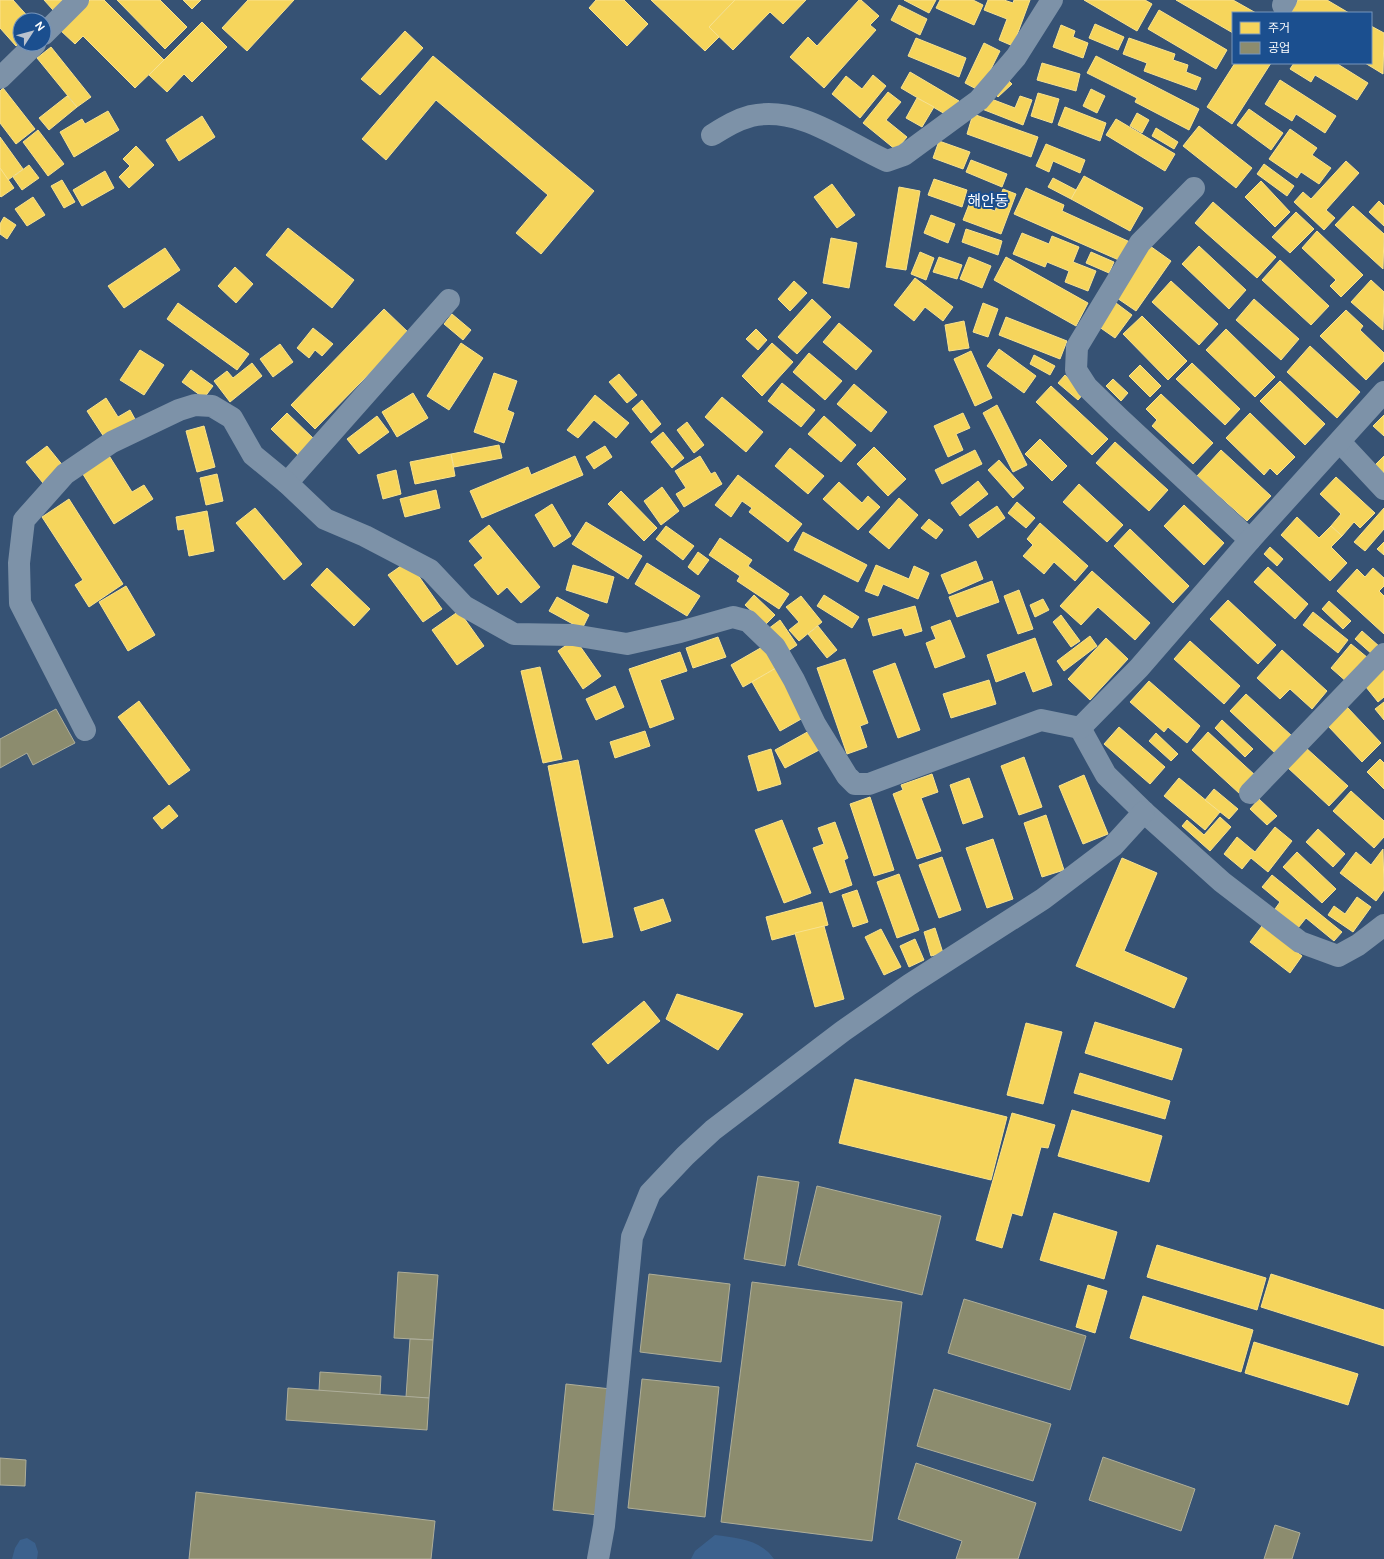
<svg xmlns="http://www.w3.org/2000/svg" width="1384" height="1559" viewBox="0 0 1384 1559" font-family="'DM Sans','Noto Sans KR',sans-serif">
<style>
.water{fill:#3b618d}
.homes{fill:#f6d55c;stroke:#f9e28d}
.industry{fill:#8c8c6e;stroke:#aeae9a}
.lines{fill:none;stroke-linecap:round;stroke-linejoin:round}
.minor{stroke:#7d92a8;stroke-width:22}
.labels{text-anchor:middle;stroke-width:4;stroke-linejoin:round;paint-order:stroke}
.quarter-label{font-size:15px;fill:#fff;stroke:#1b4f8f}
</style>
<rect width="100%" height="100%" fill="#365274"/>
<g class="water">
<path d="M715,1535C737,1538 760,1539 774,1559H691L695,1551Z"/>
<polygon points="27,1538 35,1543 38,1552 37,1559 12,1559 15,1548 20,1540"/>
</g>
<g class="homes">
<polygon points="0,0 13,0 31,20 20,20 20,43 16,46 0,28"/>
<polygon points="44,0 65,0 53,10"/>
<polygon points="90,0 104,0 164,60 135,88 83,36 75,44 60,30"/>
<polygon points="117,0 160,0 187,27 165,49"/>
<polygon points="183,0 201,0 192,9"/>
<polygon points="248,0 294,0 247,51 222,28"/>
<polygon points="596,0 624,0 648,24 627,46 589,8"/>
<polygon points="651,0 735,0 709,27 719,37 705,51"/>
<polygon points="735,0 806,0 783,24 770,12 733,50 709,27"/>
<polygon points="859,0 861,0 879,16 870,25 876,30 824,88 790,57 808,37 817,46"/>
<polygon points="904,0 936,0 929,13"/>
<polygon points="940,0 973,0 983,5 974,25 936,8"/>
<polygon points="988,0 1004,0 1013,3 1014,0 1030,0 1013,46 999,40 1007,19 984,10"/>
<polygon points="1084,0 1145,0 1152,4 1137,31"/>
<polygon points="1176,0 1233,0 1256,13 1233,13 1233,33"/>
<polygon points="1298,0 1327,0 1349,13 1291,13"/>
<polygon points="899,5 927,19 920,35 891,20"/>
<polygon points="1159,10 1227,50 1216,69 1148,29"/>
<polygon points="202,22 227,47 192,82 184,74 167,92 149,75"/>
<polygon points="1095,24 1124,37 1118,50 1089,38"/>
<polygon points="1061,25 1075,31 1073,37 1088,43 1083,58 1053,47"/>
<polygon points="1371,26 1384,33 1383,74 1365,63 1371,63"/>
<polygon points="405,31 423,48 380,95 361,79"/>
<polygon points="916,38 966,58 959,77 908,56"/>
<polygon points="1129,38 1175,54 1173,60 1188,65 1186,72 1201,78 1196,90 1144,71 1147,63 1123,54"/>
<polygon points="984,43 1000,51 980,91 965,83"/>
<polygon points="51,47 91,97 77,107 37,58"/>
<polygon points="433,56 594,191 541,254 516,233 548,195 436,100 386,160 362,139"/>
<polygon points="1096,56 1199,109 1189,130 1135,102 1137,98 1087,73"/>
<polygon points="1042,63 1080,74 1076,91 1037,80"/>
<polygon points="1235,63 1271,63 1232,124 1207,107"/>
<polygon points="1294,63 1336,63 1368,83 1357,100 1315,75 1311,82 1290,69"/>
<polygon points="910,72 959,101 950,117 901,88"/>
<polygon points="873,75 886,86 860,118 832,94 846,76 862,89"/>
<polygon points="1005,77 1012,84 998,97 991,90"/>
<polygon points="1280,80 1336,116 1325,133 1296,114 1292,121 1265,104"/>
<polygon points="3,88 35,129 16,144 0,123 0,91"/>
<polygon points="1091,89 1105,96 1097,113 1083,106"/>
<polygon points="888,92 901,102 886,120 907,137 896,150 863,123"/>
<polygon points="1038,93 1059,99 1052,123 1031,116"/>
<polygon points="67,96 77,107 49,130 39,118"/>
<polygon points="1020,96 1032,100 1023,125 982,109 986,97 1015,108"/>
<polygon points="917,98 934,107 922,127 906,118"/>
<polygon points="1065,107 1106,123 1100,141 1058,125"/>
<polygon points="1249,109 1283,133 1271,150 1237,125"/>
<polygon points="108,111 119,130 74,157 60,132 82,119 85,124"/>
<polygon points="1137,113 1149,120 1142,133 1130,126"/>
<polygon points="973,114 1038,137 1031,157 967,134"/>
<polygon points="202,116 215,137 179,161 166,140"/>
<polygon points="1116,119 1175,154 1165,171 1106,135"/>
<polygon points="1199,126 1252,168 1236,188 1183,146"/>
<polygon points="1156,128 1178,142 1174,149 1152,136"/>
<polygon points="1290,129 1317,148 1312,155 1331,168 1319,184 1301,172 1297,178 1269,159"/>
<polygon points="38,130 64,164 48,176 23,142"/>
<polygon points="0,137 23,169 8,180 0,168"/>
<polygon points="939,141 970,152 963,169 933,158"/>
<polygon points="1046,144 1085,160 1080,173 1053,161 1049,172 1036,166"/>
<polygon points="136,146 154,165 129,188 119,177 130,166 123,159"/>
<polygon points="971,160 1007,174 1002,187 966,172"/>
<polygon points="1346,161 1359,173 1326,210 1335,218 1324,230 1294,202 1303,192 1311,199"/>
<polygon points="1264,164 1294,186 1287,196 1257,174"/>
<polygon points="29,165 39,178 22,190 13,177"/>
<polygon points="0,168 14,188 1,197 0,196"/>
<polygon points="105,171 114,188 82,206 73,190"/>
<polygon points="1084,176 1143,208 1130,231 1071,199"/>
<polygon points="1053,178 1076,190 1071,199 1048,187"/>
<polygon points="934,179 967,190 962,207 928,195"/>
<polygon points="62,180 75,202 64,208 51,186"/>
<polygon points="1261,181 1290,212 1275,227 1245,197"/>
<polygon points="832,184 855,215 837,228 814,197"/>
<polygon points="899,187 920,191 906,270 886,267"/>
<polygon points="1026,188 1064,205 1062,211 1130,242 1121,261 1014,214"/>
<polygon points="1003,189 1016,194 1001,234 963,220 970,202 995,211"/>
<polygon points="33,197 45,215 27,226 15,209"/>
<polygon points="1379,201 1384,206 1384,226 1369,212"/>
<polygon points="1213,202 1276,257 1257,278 1195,223"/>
<polygon points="1353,206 1384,234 1383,269 1335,225"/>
<polygon points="1296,212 1314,229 1290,253 1272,237"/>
<polygon points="931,215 955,224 948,243 924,233"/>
<polygon points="4,217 16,225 7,239 0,234 0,224"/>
<polygon points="288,228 354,280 332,308 266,255"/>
<polygon points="966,229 1002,241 998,255 962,242"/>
<polygon points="1317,231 1363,275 1341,297 1330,286 1336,280 1302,248"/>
<polygon points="1022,233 1049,244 1052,236 1079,247 1073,262 1096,271 1088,291 1065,282 1069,271 1047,262 1045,267 1013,254"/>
<polygon points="831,238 857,243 849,288 823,283"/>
<polygon points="1150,246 1171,261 1136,311 1114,296"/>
<polygon points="1199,246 1246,290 1229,309 1182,264"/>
<polygon points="165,248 180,270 124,308 108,286"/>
<polygon points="920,252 934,258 926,280 911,274"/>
<polygon points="1091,252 1114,262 1109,273 1086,263"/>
<polygon points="939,257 962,265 957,279 933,272"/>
<polygon points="969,257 991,266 982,288 960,279"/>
<polygon points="1006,257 1088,303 1076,326 994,280"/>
<polygon points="1280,260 1329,306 1311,325 1262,280"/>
<polygon points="235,267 253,284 236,303 218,286"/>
<polygon points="915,278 953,307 943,321 925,307 914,321 894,305"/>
<polygon points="1371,280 1384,292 1383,330 1351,302"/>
<polygon points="794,281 807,293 790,311 778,299"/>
<polygon points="1171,281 1218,324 1199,345 1152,302"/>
<polygon points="812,299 831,317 797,354 778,337"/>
<polygon points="1254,299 1299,339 1281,360 1236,320"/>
<polygon points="1112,300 1132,315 1115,338 1095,324"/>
<polygon points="178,303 249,354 237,370 167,319"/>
<polygon points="983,303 998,309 988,337 973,332"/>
<polygon points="384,309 409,333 315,429 291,405"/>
<polygon points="1346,310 1363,326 1360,330 1384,353 1384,361 1366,380 1320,336"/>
<polygon points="452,314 471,330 463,340 444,324"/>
<polygon points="1142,316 1187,361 1168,380 1123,334"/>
<polygon points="1006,317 1067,341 1060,359 999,335"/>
<polygon points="964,321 969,348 949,351 945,325"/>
<polygon points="839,323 872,351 856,370 823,342"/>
<polygon points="313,328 333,344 322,356 315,350 309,358 297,348"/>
<polygon points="756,329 767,340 758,350 746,339"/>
<polygon points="1226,329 1275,377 1255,397 1206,350"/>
<polygon points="461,343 483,358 449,410 427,396"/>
<polygon points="772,343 793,362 762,396 742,376"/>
<polygon points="280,344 293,362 273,377 260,359"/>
<polygon points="1310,346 1360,392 1337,418 1287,372"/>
<polygon points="999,349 1036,376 1024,393 987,366"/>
<polygon points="140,350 164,365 144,395 120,380"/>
<polygon points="971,351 992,398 975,406 954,359"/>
<polygon points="809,353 842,381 825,400 793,372"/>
<polygon points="1034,355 1055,366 1050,375 1030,364"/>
<polygon points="252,363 262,376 230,402 214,381 227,371 233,378"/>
<polygon points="1192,363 1240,409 1225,425 1176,379"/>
<polygon points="1140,365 1161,386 1150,397 1129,376"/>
<polygon points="191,370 213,386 204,398 182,382"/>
<polygon points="494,373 517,381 507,410 514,413 504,443 474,432"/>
<polygon points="619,374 637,395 627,403 609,382"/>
<polygon points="1065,375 1085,392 1078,400 1058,383"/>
<polygon points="1113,379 1128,393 1121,401 1106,386"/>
<polygon points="1280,381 1325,424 1305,445 1260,401"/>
<polygon points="782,383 815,410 801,427 768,401"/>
<polygon points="854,384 887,412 871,432 837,404"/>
<polygon points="1051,386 1108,439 1092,455 1036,402"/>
<polygon points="413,393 428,418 397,437 382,412"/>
<polygon points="1161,394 1213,443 1193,464 1152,426 1157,420 1146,409"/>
<polygon points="595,395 629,423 616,438 594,420 578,438 567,430"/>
<polygon points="722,397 763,432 746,452 705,417"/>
<polygon points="106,398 118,417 130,410 136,421 106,440 87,411"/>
<polygon points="642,400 661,424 651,433 632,409"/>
<polygon points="997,405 1027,465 1013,472 983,413"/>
<polygon points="287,413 315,440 299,456 271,429"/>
<polygon points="963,413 970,428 956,434 963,450 948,457 934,426"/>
<polygon points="1250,413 1295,457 1277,475 1270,468 1264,475 1226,438"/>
<polygon points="1384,415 1384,436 1373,426"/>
<polygon points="377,416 389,432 359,454 347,439"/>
<polygon points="824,416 856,445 841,462 808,434"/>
<polygon points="687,422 704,445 694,453 677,430"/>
<polygon points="204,426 215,467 197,472 186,431"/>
<polygon points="663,432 684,458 672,468 651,442"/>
<polygon points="1040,439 1067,466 1052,481 1025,454"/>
<polygon points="1115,442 1168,490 1149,511 1096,463"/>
<polygon points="499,445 502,458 454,467 451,454"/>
<polygon points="47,446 64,467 43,483 26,462"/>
<polygon points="605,446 612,457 594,469 586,457"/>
<polygon points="874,447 906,479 888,496 857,464"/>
<polygon points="790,448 824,476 808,494 775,466"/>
<polygon points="975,450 982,464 942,484 935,470"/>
<polygon points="1221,450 1271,496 1247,521 1197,476"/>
<polygon points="108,454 132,492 144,485 153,499 114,524 81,471"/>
<polygon points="451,454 455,476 415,484 410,462"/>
<polygon points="575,456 583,475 482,518 470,491 528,467 531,475"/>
<polygon points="700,456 711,474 715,472 722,484 684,507 676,494 686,488 675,471"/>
<polygon points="1384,456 1384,473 1375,465"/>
<polygon points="999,460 1024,488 1013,498 988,470"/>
<polygon points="396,470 401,494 383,499 377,475"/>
<polygon points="217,474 223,501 206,505 200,478"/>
<polygon points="738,475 802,524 788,542 749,512 752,508 742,501 731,517 715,505"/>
<polygon points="1336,477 1375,513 1360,528 1354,522 1342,536 1331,526 1341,514 1320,494"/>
<polygon points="978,481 988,494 960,516 951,503"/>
<polygon points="839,482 862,503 868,496 880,507 858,530 823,499"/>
<polygon points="1079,484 1123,525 1107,542 1063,502"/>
<polygon points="662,487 679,511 661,525 644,501"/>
<polygon points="436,490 440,508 405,517 400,499"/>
<polygon points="621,491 657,528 644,541 608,504"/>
<polygon points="899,498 918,515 889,549 869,532"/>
<polygon points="69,499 123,584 89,607 75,585 83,580 42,517"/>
<polygon points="1017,502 1035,518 1026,528 1008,513"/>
<polygon points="552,504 571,536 554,547 535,515"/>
<polygon points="1184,505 1224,543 1204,565 1164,526"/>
<polygon points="997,506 1005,518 978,538 969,525"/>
<polygon points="255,508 302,564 284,580 236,523"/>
<polygon points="1384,508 1384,529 1365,551 1354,542"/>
<polygon points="207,511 214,551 189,556 184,529 178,530 176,517"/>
<polygon points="1297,517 1319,538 1331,526 1342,536 1331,547 1347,563 1330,581 1281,535"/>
<polygon points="929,519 943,530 936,539 921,528"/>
<polygon points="586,522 642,556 628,579 572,544"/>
<polygon points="1040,523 1088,566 1075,581 1054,562 1044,574 1023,556 1033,545 1027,539"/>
<polygon points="489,525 540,587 521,603 507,587 498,595 474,565 483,558 469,541"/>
<polygon points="666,526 694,546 683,560 656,539"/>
<polygon points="1130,529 1189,586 1173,603 1114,546"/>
<polygon points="803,532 867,565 858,582 794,550"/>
<polygon points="720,538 752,560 748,566 789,594 779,609 737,581 740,576 709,555"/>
<polygon points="1384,542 1384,555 1377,549"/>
<polygon points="1270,547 1283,559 1277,566 1264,554"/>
<polygon points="698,552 709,560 698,575 688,567"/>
<polygon points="408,561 442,609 423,622 388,575"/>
<polygon points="976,561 983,579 949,594 941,575"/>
<polygon points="647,563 700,596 687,616 635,584"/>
<polygon points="573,565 614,577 607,603 566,590"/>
<polygon points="876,565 909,579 914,566 929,573 918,599 883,584 878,596 865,591"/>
<polygon points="1268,567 1308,604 1295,619 1254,582"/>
<polygon points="327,568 370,609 354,626 311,585"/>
<polygon points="1373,568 1384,578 1384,586 1379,591 1384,596 1384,634 1337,591 1357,569 1365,577"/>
<polygon points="1092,571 1150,623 1135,640 1098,607 1081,625 1060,606"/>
<polygon points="992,581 999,602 957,617 949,597"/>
<polygon points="126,586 155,635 128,651 99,602"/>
<polygon points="1019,590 1033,629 1018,634 1004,596"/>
<polygon points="754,595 775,615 766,624 745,605"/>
<polygon points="824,595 859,617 852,628 817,606"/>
<polygon points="801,596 822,622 799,641 789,630 799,622 786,607"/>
<polygon points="557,597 589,615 582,629 549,611"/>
<polygon points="1043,599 1049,610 1035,617 1030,605"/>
<polygon points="1228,600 1276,645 1258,664 1210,619"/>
<polygon points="1329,601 1351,621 1343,629 1322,609"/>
<polygon points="915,606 922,631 905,636 902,628 873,636 868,619"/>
<polygon points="459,611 484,646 457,665 432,630"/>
<polygon points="1313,612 1348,640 1338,653 1303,625"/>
<polygon points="1061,615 1080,641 1071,647 1053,622"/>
<polygon points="780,620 797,645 785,653 768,629"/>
<polygon points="950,620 965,657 935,668 926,643 936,639 931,627"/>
<polygon points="818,626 837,650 827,658 808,634"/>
<polygon points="1362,631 1380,647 1373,655 1355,639"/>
<polygon points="1090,636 1097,646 1064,671 1057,661"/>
<polygon points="718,637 726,657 693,668 686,648"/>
<polygon points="1035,638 1052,685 1033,692 1025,671 996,682 987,655"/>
<polygon points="1106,638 1128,659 1090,700 1068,679"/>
<polygon points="575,639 601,676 583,689 558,651"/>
<polygon points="1190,641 1240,686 1224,704 1174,659"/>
<polygon points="1351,644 1368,658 1348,683 1331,668"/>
<polygon points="764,646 776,668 743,687 731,665"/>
<polygon points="1282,650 1327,691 1312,709 1290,689 1280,699 1257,678"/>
<polygon points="680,652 687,671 660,680 674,719 650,728 629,669"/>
<polygon points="845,659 868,723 860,726 867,747 847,754 817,668"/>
<polygon points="895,663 920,730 898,738 873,671"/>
<polygon points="540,667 562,759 543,763 521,671"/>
<polygon points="776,668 803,718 780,731 752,682"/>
<polygon points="1384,668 1384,697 1378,702 1362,682"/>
<polygon points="989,680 996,704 951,718 943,694"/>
<polygon points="1149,681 1200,726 1187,743 1168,727 1164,732 1130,702"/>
<polygon points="615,686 624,707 596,720 586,699"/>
<polygon points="1246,694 1292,736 1276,754 1230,711"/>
<polygon points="139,701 190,770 169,785 118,717"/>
<polygon points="1384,702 1384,720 1375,709"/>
<polygon points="1347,707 1381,743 1362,762 1328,726"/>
<polygon points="1222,720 1253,749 1245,757 1215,728"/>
<polygon points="1119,727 1165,767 1150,784 1104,744"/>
<polygon points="811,730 821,749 785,768 775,750"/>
<polygon points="645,731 650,746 615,758 610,742"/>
<polygon points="1208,732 1256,776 1240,794 1192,750"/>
<polygon points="1156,733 1178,754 1171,761 1149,741"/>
<polygon points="1305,747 1348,786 1329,806 1287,767"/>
<polygon points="771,749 781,784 758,791 748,756"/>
<polygon points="1024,757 1042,807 1019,815 1001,766"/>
<polygon points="1380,759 1384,763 1384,789 1367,772"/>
<polygon points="578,760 613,937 583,943 548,766"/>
<polygon points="932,774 938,792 921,798 941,851 917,859 893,794 903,790 901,785"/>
<polygon points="1084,775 1108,834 1083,844 1059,786"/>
<polygon points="969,778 983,817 963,824 950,785"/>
<polygon points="1179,778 1220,812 1205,830 1164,796"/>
<polygon points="1214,789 1238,809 1229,819 1205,800"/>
<polygon points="1351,791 1384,821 1384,837 1374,848 1333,811"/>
<polygon points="870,797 894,870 874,876 850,804"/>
<polygon points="1259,799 1277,816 1267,825 1250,809"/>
<polygon points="169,805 178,816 162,829 153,818"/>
<polygon points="1046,815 1064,870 1042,877 1024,823"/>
<polygon points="1220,817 1231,827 1210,851 1182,826 1187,820 1204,835"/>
<polygon points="782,820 811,893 784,903 755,830"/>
<polygon points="835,822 848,858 844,860 852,885 830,893 813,848 824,844 818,828"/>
<polygon points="1275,827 1292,841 1268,872 1251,858 1242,869 1224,854 1237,837 1255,852"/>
<polygon points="1318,829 1345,854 1333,867 1306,842"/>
<polygon points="993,839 1013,899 987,908 966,848"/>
<polygon points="1383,849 1384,890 1376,901 1340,873 1356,852 1371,865"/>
<polygon points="1297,852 1336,889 1322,903 1283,867"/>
<polygon points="942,857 961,910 939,918 919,865"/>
<polygon points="1122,858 1157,873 1124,951 1187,978 1174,1008 1076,966"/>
<polygon points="899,874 919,930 897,938 877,882"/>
<polygon points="1272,875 1342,932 1334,941 1306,918 1298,928 1275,909 1280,902 1262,887"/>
<polygon points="857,890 868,922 853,927 842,895"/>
<polygon points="1357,897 1371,907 1353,932 1328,915 1334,906 1345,914"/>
<polygon points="663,899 671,921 641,931 634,908"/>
<polygon points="822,902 828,925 772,940 766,917"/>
<polygon points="824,926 844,999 815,1007 795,933"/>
<polygon points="1262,926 1302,956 1290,973 1250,942"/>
<polygon points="935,928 943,953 931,956 924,932"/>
<polygon points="881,929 901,967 884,975 865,937"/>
<polygon points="915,939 924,960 909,967 900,946"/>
<polygon points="677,994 743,1014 718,1050 666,1019"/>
<polygon points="644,1001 660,1021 608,1064 592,1044"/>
<polygon points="1095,1022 1182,1049 1172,1080 1085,1053"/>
<polygon points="1026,1023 1062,1032 1043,1104 1007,1095"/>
<polygon points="1080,1073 1170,1101 1165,1119 1074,1093"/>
<polygon points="855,1079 1007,1117 991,1180 839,1143"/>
<polygon points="1072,1110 1162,1136 1149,1182 1058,1156"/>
<polygon points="1012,1113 1055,1125 1048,1148 1041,1147 1022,1216 1012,1213 1002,1248 976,1240"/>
<polygon points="1054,1213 1117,1232 1104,1279 1040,1260"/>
<polygon points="1157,1245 1266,1278 1257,1310 1147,1277"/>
<polygon points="1271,1274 1384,1310 1384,1346 1261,1307"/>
<polygon points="1088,1285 1107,1291 1095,1333 1076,1327"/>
<polygon points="1143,1296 1253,1330 1241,1372 1130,1338"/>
<polygon points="1254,1342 1358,1374 1348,1405 1245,1373"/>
</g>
<g class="industry">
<polygon points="56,709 75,743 33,765 27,753 0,768 0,739"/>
<polygon points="758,1176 799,1182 785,1266 744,1259"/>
<polygon points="817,1186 941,1216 922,1295 798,1265"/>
<polygon points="398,1272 438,1275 433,1340 394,1338"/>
<polygon points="649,1274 730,1284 721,1362 640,1352"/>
<polygon points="752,1282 902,1302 872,1541 721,1522"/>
<polygon points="964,1299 1086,1336 1070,1390 948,1353"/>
<polygon points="410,1339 433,1340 429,1398 406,1397"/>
<polygon points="320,1372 381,1376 380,1395 319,1391"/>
<polygon points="642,1379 719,1387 705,1517 628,1508"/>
<polygon points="566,1384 611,1389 598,1515 553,1510"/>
<polygon points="288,1388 429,1398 427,1430 286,1420"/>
<polygon points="934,1389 1051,1424 1033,1481 917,1446"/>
<polygon points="1103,1457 1195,1489 1181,1531 1089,1500"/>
<polygon points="0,1458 26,1460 25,1486 0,1485"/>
<polygon points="916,1463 1036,1503 1018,1559 956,1559 962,1541 898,1519"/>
<polygon points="196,1492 435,1521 431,1559 189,1559"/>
<polygon points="1275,1525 1300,1533 1292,1559 1264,1559"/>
</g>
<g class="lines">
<g class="minor">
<polyline points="1283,5 1286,0"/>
<polyline points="44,34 78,0"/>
<polyline points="0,78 35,44"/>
<path d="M712,135C725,127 736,120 751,116C799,105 845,142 887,161L904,155L979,100L1016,57L1052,0"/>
<polyline points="1194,188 1140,243 1077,347 1076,370 1087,387 1119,418 1250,540"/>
<polyline points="1340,442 1384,489"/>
<polyline points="287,483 449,300"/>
<polyline points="1080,728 1106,775 1144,812 1222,882 1300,942 1338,956 1358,945 1384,925"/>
<polyline points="85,730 20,603 19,563 24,520 65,474 112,442 179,410 195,405 212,406 232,418 253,455 287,483 325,519 365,536 430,570 464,606 514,634 573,635 627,644 680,632 733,617 748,621 775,647 794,680 815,724 847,776 855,784 869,784 1041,720 1080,728 1139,668 1250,540 1384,392"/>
<polyline points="1250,793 1384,654"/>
<polyline points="598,1559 604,1526 632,1237 650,1193 685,1156 713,1130 843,1031 909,985 1043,899 1113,846 1144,812"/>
</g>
</g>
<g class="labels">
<g class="quarter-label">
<text x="988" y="206">해안동</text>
</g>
</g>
<rect x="1232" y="12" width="140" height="52" fill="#1b4f8f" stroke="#7695bc"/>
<rect x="1240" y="22" width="20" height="12" fill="#f6d55c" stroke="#7695bc"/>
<text x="1268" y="32" font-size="12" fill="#ffffff">주거</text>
<rect x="1240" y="42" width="20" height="12" fill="#8c8c6e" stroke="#7695bc"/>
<text x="1268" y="52" font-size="12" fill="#ffffff">공업</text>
<g transform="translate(32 32) rotate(54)"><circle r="19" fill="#1b4f8f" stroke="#7695bc"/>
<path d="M0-3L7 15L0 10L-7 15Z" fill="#b9c2ce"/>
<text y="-6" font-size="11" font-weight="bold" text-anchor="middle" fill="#ffffff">N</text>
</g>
</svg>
